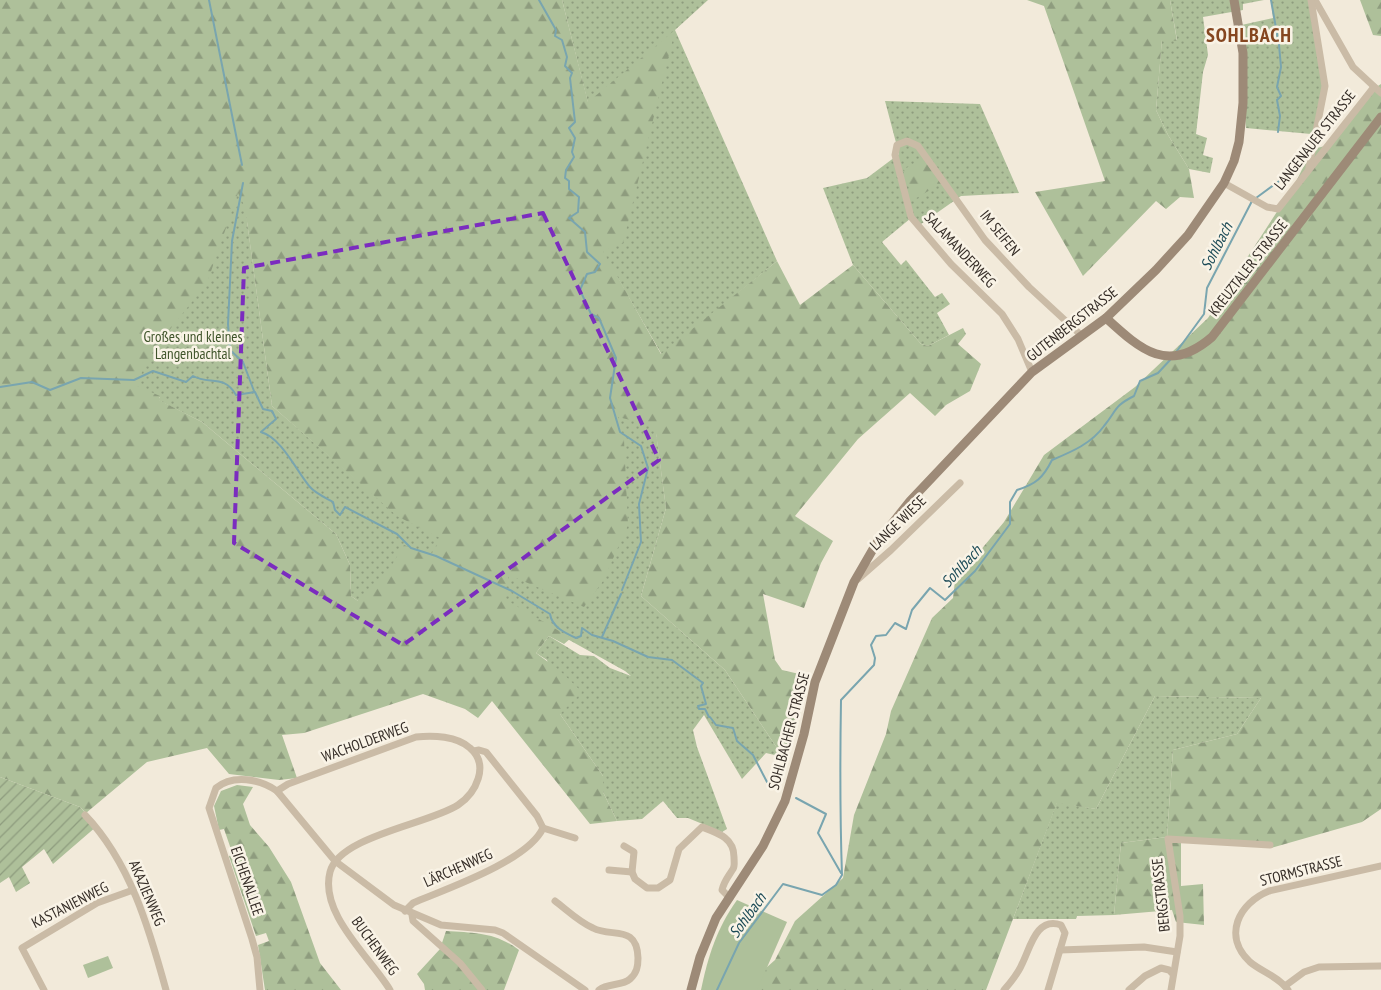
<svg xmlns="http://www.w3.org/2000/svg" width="1381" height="990" viewBox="0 0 1381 990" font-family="'PT Sans Narrow',sans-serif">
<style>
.grass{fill:url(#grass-dots)}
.forest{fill:url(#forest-firs);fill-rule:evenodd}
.garden{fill:url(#garden-furrows)}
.pitch{fill:#aec09a}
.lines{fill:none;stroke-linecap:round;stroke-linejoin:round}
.stream{stroke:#79a5af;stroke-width:2}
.street{stroke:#cabba6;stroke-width:7}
.secondary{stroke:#9d8a77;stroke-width:9}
.marked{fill:none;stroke:#7b2cbf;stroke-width:4;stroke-dasharray:10 6;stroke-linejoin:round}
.labels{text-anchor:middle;stroke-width:5;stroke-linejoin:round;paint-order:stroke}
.street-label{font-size:15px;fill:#352d27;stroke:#f9f3e6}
.park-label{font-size:15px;fill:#3f542a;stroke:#f9f3e6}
.water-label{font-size:16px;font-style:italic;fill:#1c4b57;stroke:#f9f3e6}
.district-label{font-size:20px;font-weight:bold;letter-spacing:1px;fill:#854620;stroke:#f9f3e6}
</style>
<defs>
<pattern id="grass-dots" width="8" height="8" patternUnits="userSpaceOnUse" patternTransform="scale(1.25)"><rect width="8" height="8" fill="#aec09a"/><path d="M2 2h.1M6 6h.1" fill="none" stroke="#8e9c7e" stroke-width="1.8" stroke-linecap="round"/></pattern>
<pattern id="forest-firs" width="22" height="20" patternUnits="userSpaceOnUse" patternTransform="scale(1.25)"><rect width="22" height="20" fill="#aec09a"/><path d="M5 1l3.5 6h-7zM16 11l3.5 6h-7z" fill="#8e9c7e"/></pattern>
<pattern id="garden-furrows" width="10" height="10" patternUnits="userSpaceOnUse" patternTransform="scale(1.25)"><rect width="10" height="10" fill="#aec09a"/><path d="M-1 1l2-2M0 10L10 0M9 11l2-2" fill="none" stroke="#8e9c7e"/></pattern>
</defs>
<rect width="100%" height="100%" fill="#f2eada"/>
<g class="grass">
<polygon points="562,0 708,0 675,30 777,261 662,355 616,275 660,378 656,432 666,508 641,596 725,670 783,757 766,753 742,779 704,715 693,730 697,747 727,829 722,832 688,818 677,818 663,801 642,819 617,821 603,792 603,776 560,714 547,660 536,653 549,636 580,655 594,656 610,668 631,676 625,671 553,631 358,601 351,596 350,565 336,534 202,422 158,400 160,397 0,334 245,141 247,221 272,406 371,492 588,367 586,105 675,31 588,103"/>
<polygon points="1170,0 1264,0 1243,4 1243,10 1203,17 1208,55 1203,72 1196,134 1207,138 1203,155 1213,158 1210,173 1189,169 1168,135 1156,110 1162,39 1177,40"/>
<polygon points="1271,0 1313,0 1322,86 1317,148 1311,134 1246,128 1237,26 1273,18"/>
<polygon points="885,101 980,104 1019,193 961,196 921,224 911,218 882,242 901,265 906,260 935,297 942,293 950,304 937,313 949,335 928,346 921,344 853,265 823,188 867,178 899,154"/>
<polygon points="1155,696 1261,698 1237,734 1173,750 1167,837 1121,843 1114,915 1077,916 1076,919 1013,919 1057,802 1096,809"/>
</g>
<g class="forest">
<path d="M0,0H562L588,102L675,30L623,243L603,251L661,354L777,261L800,305L853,265L921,344L928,346L963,328L966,334L958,344L981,364L970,391L946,405L935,416L910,393L858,439L795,516L833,541L821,563L804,608L763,594L775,660L782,670L808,676L800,714L783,757L725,670L641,596L666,508L655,426L618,417L624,440L628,525L603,581L584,607L509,575L503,598L571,638L564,644L549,636L536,653L559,670L582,692L560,714L603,776V792L617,821L590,824L492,701L478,718L465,709L423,694L304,733L282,735L297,778L279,780L229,774L207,748L147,762L86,813L80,807L0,777ZM238,193L245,207L272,406L397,516L440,538L431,555L404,545L387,573L358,601L351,596L350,565L336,534L202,422L159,400L160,396L135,385L155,348L207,283Z"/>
<polygon points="1027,0 1170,0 1177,41 1162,40 1156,110 1168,135 1189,169 1194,198 1180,197 1166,209 1156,201 1083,276 1035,192 1105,181 1044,6"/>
<polygon points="1360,0 1381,0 1381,36 1373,35"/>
<polygon points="1381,84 1381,809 1362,822 1271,848 1181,839 1181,886 1203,884 1204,925 1176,922 1172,910 1114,915 1121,843 1167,837 1173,750 1237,734 1261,698 1155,696 1096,809 1057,803 986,990 741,990 775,960 795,921 843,878 854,815 886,734 891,711 932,618 953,598 955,581 1004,522 1044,455 1135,387 1208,318 1295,184 1308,157 1312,134 1317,148 1325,146 1370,91"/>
<polygon points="925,157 942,183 913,200 903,170"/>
<polygon points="237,785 253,787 243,804 250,825 269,847 291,882 320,963 341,990 265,990 258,945 269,941 266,933 256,936 229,856 233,855 224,829 219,830 214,806 221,791"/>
<path d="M446,931C475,933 495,932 519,950L504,990H425L424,984L417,974L440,949Z"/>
</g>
<polygon class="garden" points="0,777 80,807 97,826 53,864 44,849 22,867 30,883 16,892 9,877 0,883"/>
<g class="pitch">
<path d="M737,900L787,922L757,990H701C708,956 717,928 737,900Z"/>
<polygon points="108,956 113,968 88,978 83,965"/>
</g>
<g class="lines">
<g class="stream">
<polyline points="209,0 242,165"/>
<polyline points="539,0 556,30 555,36 562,40 567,57 565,66 572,73 570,78 575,122 569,128 575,138 572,152 574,157 566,170 565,178 569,181 569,189 579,197 578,212 569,218 585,232 587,252 600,264 595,272 587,274 580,290 591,314 599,318 616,358 610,398 620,432 641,446 648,468 639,504 641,542 622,590"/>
<polyline points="1271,0 1279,45 1281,67 1277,87 1281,96 1277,100 1280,116 1278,132"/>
<polyline points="243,183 232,241 228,324 230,350 243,362 254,391"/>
<polyline points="1256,198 1282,179"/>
<polyline points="1177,351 1204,314 1207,288 1252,201"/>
<path d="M0,387L32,382L50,390L81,378L134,380L153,371L186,382L193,376C209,385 224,374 236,395L255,392L263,409L272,411L276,419L261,432C282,438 297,472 310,487C315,493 326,498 333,502L335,510L340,515L345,507L397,534L411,548L436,556L512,591L550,614C552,627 565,633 576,638L581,636L582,628L592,635L613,641L648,657L672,660L703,683L701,686L706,704L698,706L699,709H705L709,717H710L716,725L733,728L737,741L753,755L767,782L779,788"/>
<polyline points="602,637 621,594"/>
<polyline points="796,798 826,814 818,833 841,873"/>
<path d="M717,990L739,943L783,884L822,895L836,885L842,875C840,817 840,759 841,700L874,665L875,658L871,645L876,636L886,635L895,623L906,629L912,610L930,588L945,600L975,571L1010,524V502L1017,490C1036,484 1043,478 1052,460C1071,452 1091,444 1104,426C1117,410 1114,406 1134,396L1140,381L1158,373L1171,359"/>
</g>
<g class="street">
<polyline points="1315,0 1353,67 1381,93"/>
<polyline points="1309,167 1325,86 1311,0"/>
<polyline points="1224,183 1267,207 1278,209 1374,87"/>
<polyline points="1032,372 1018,339 1002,314 951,264 911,217 895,155 897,145 907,141 918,146 985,240 1029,287 1082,336"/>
<polyline points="858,579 891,550 960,483"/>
<polyline points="474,751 479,750 486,752 537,816 543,828"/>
<path d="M277,791L288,784L416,737C433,735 457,736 470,748C490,765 476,793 458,805C429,824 339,836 330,872C319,914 371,958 390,990"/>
<path d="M85,815C130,862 149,928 166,990"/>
<path d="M624,846L634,852L632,872L635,879L647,888H658L670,880L679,849L702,827C718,833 734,838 734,857C734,861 735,866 733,869C728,877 724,881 722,890L730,898"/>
<polyline points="609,870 632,872"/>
<path d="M555,901C567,910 579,922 593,928C612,938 637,924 638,958C638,966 637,973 630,979C622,986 608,983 599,990"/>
<path d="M405,911L413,903C446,889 528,861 543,828L575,838"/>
<polyline points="412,915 413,921 460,963 482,990"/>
<polyline points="1060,950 1144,947 1177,952"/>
<polyline points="1285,986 1304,972 1319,967 1381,966"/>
<polyline points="44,990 22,948 97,903 133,890"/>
<path d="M260,990L257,957L252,939L209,808L216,788C233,774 260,779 277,791L335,861L394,905L441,925L495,930L503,933L585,990"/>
<path d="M1004,990C1011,982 1018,974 1022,964C1030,949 1036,916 1061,925L1065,933L1048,990"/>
<polyline points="1129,990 1145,976 1161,968 1169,970 1173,974"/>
<polyline points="1171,990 1180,936 1180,916 1168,839 1270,845"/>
<path d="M1288,990C1279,977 1262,972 1250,962C1222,936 1239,903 1269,891L1381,866"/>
</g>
<g class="secondary">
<path d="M1106,318C1141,350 1168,375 1212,337L1381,117"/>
<polyline points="691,990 700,957 716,918 763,846 785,801 804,734 815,682 854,582 876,544 910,501 1032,372 1106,318 1156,270 1188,235 1224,183 1234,161 1239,142 1243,103 1243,53 1234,0"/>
</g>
</g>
<path class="marked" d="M543,213L659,460L403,645L234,543L244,268Z"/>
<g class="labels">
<g class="street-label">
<text transform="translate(1315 140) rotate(-52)" y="5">LANGENAUER STRASSE</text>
<text transform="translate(1000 233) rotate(51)" y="5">IM SEIFEN</text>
<text transform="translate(960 250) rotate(47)" y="5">SALAMANDERWEG</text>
<text transform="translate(1248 268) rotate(-52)" y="5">KREUZTALER STRASSE</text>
<text transform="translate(1072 324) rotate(-38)" y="5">GUTENBERGSTRASSE</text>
<text transform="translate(898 523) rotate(-44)" y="5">LANGE WIESE</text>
<text transform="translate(789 731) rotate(-75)" y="5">SOHLBACHER STRASSE</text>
<text transform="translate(365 742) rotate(-20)" y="5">WACHOLDERWEG</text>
<text transform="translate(458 868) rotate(-24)" y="5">LÄRCHENWEG</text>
<text transform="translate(1301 871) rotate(-14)" y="5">STORMSTRASSE</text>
<text transform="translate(247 881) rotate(71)" y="5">EICHENALLEE</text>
<text transform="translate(147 893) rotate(67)" y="5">AKAZIENWEG</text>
<text transform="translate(1161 895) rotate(-96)" y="5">BERGSTRASSE</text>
<text transform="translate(70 905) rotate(-27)" y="5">KASTANIENWEG</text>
<text transform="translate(375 946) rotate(54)" y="5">BUCHENWEG</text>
</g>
<g class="park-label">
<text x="193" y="342">Großes und kleines<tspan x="193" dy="17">Langenbachtal</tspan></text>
</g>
<g class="water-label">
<text transform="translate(1216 246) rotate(-63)" y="6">Sohlbach</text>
<text transform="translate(961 566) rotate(-47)" y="6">Sohlbach</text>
<text transform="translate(747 915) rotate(-54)" y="6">Sohlbach</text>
</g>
<g class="district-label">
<text x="1249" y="42">SOHLBACH</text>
</g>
</g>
</svg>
